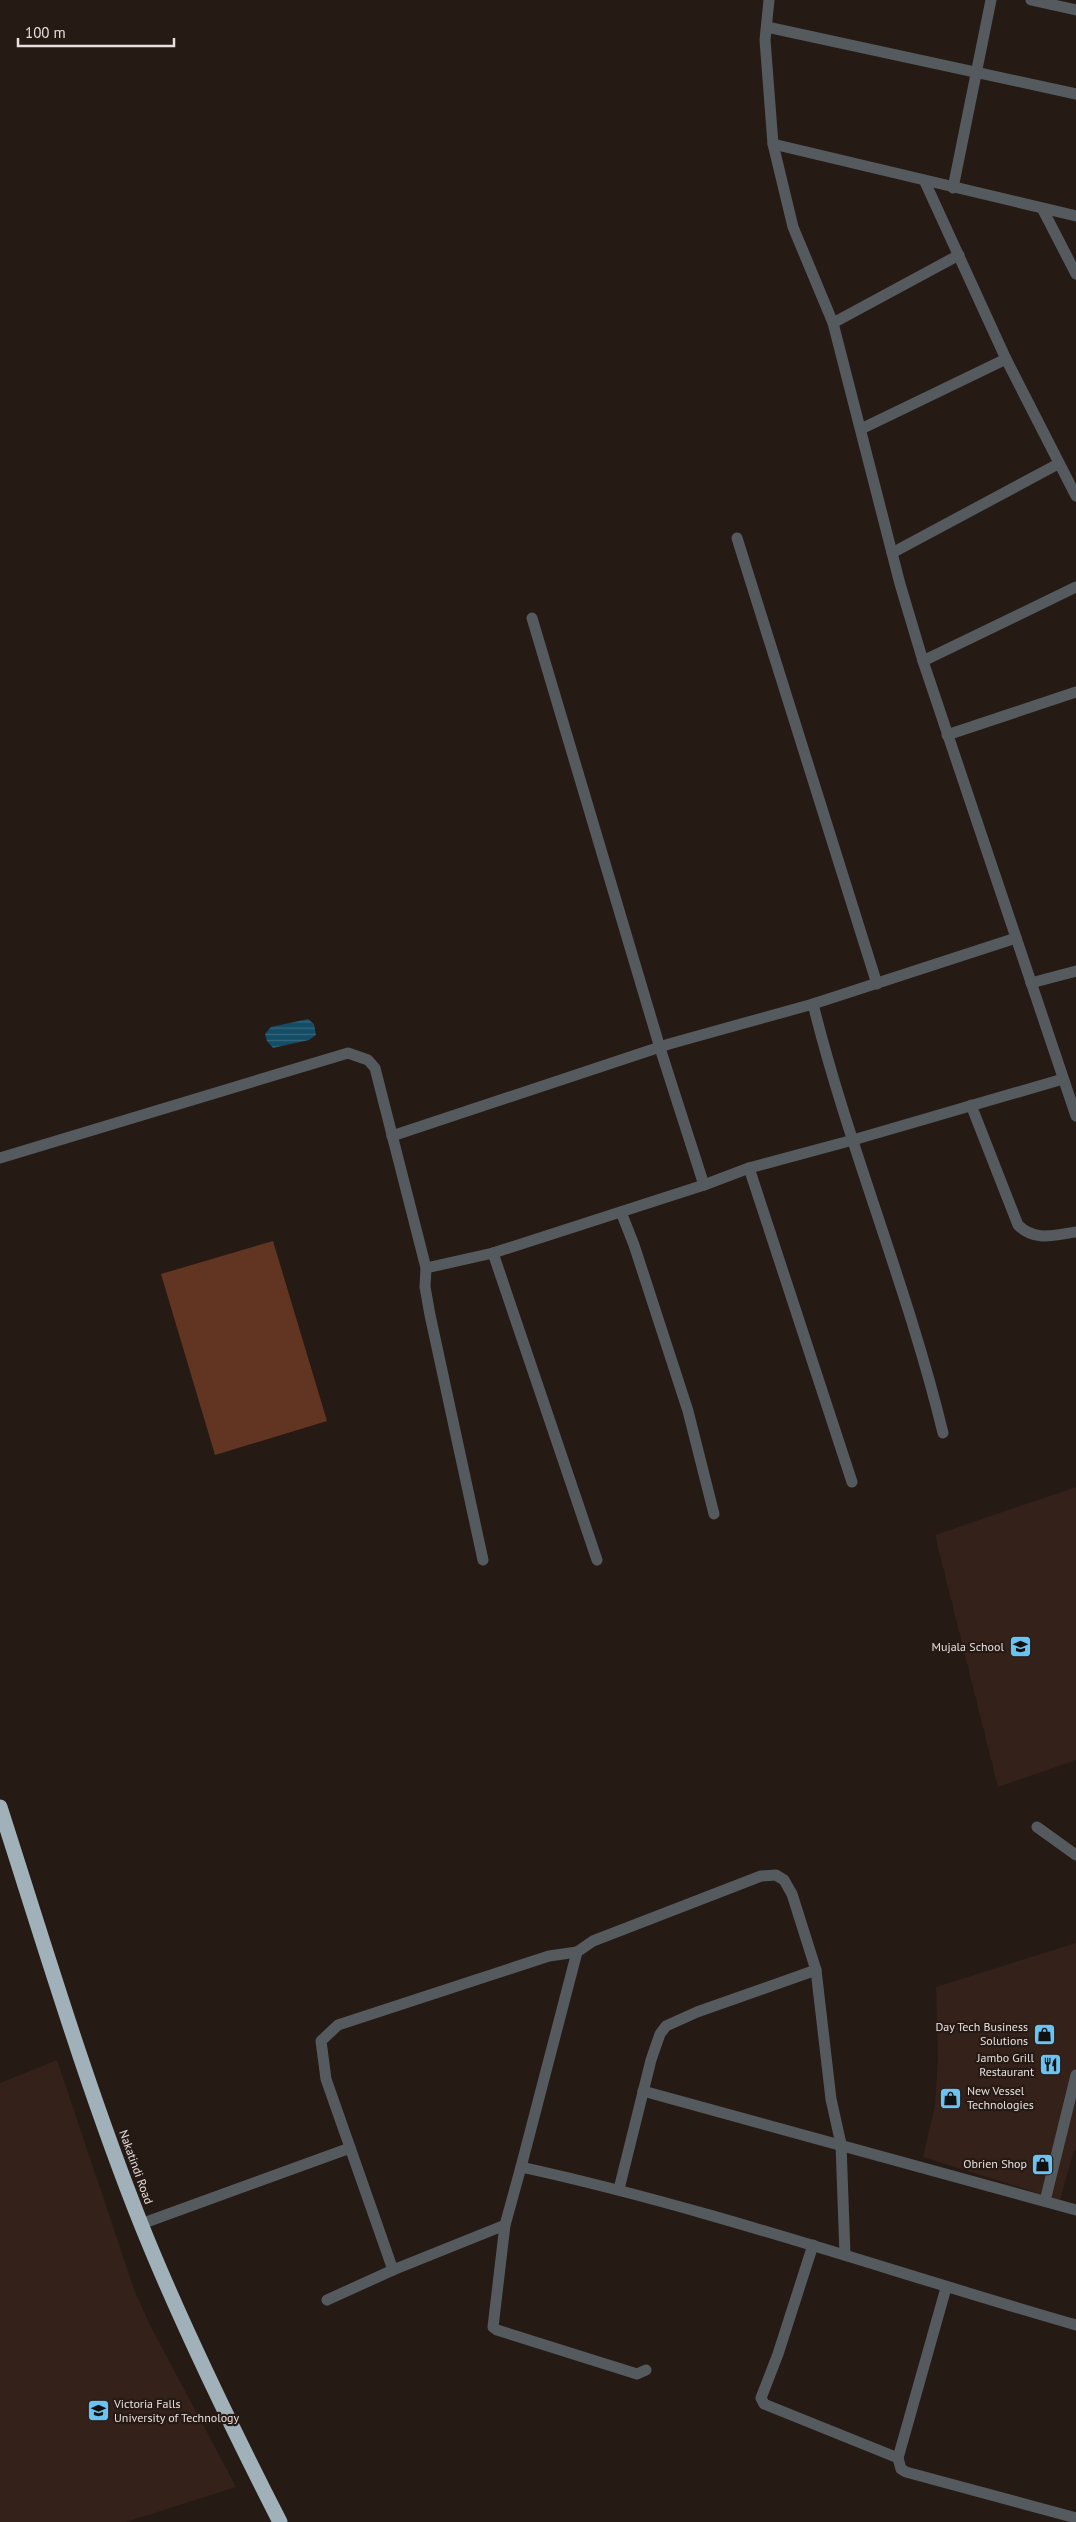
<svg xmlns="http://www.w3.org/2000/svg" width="1076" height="2522" viewBox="0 0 1076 2522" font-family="'PT Sans',sans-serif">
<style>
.built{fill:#33211a}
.park{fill:#623422}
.water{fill:url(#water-rules)}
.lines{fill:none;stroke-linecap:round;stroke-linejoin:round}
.street{stroke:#545a5e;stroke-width:11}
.highway{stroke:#a1b1ba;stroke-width:15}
.labels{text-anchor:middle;stroke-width:4.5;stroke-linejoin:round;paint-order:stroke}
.poi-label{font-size:12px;fill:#e8dfdc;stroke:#261a15;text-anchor:end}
.street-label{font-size:12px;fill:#e8dfdc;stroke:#261a15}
</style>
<defs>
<pattern id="water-rules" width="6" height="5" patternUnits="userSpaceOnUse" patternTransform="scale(1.25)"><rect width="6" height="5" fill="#154d67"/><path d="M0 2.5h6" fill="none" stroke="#37667c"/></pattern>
</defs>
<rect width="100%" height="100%" fill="#261a15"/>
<g class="built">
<polygon points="1076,1487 1076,1760 998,1787 935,1535"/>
<polygon points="1076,1943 1076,2151 1074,2150 1060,2200 923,2157 935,2105 938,2059 936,1987"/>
<polygon points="57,2060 135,2292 150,2325 236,2487 126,2522 0,2522 0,2083"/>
</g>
<polygon class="park" points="273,1241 327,1421 215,1455 161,1274"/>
<polygon class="water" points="308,1019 314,1024 316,1035 309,1040 273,1048 267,1041 265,1034 271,1027"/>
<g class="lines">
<g class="street">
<polyline points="769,0 765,40 773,144 793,227 833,323 900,584 923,661 1076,1116"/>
<polyline points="1031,0 1076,10"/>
<polyline points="767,27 1076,94"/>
<polyline points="773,144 1076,216"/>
<polyline points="925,182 1006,359 1076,496"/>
<polyline points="953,188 991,0"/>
<polyline points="1043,210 1076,274"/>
<polyline points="833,323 959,255"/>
<polyline points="861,429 1006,359"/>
<polyline points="737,538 877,984"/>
<polyline points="892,553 1058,464"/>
<polyline points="532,618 660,1048 704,1185"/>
<polyline points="923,661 1076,587"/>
<polyline points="947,735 1076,692"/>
<polyline points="1031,983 1076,971"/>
<path d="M813,1004C849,1149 908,1288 943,1433"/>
<path d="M971,1105L1018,1225C1035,1242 1054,1235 1076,1232"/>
<polyline points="392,1136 669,1044 813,1004 1016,938"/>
<polyline points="0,1158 348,1053 368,1060 375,1068 426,1268 425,1287 430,1315 483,1560"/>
<polyline points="749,1168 852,1482"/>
<polyline points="621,1212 634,1245 688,1411 714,1514"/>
<polyline points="493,1253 597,1560"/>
<polyline points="426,1268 493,1253 704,1185 749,1168 853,1140 1063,1079"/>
<polyline points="1037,1827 1076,1855"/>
<polyline points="643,2091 1076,2210"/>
<polyline points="521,2167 577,1952 593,1941 761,1876 776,1875 784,1880 792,1894 816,1970 831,2099 841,2144 845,2255"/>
<polyline points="619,2189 651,2060 660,2034 666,2026 697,2012 816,1970"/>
<polyline points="1045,2201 1076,2075"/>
<polyline points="141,2224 350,2148"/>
<polyline points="813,2245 778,2354 761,2398 764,2404 898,2458 901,2469 906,2472 1076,2518"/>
<polyline points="393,2270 326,2079 321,2041 338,2025 549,1956 577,1952"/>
<polyline points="327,2300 393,2270 505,2225"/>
<path d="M646,2370L637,2374L497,2330L493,2327L505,2225L521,2167C709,2208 891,2272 1076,2325"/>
<polyline points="898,2458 946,2288"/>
</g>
<path class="highway" d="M0,1807C45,1947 87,2088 141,2224C182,2326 230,2424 280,2522"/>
</g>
<defs>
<symbol id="school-square" viewBox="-11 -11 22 22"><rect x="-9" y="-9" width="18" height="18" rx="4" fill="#6ac3f1" stroke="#261a15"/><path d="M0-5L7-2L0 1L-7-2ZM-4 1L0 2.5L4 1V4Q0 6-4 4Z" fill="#111"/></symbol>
<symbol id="shop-square" viewBox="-11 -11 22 22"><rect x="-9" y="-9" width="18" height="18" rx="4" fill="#6ac3f1" stroke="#261a15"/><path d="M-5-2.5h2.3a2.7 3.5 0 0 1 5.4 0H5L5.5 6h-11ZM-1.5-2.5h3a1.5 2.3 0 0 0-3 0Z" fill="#111"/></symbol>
<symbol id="restaurant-square" viewBox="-11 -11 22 22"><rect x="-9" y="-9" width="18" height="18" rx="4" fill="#6ac3f1" stroke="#261a15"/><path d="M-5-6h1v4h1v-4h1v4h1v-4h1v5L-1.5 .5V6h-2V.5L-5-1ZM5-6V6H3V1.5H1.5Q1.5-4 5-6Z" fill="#111"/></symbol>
<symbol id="university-square" viewBox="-11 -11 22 22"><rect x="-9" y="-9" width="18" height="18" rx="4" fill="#6ac3f1" stroke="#261a15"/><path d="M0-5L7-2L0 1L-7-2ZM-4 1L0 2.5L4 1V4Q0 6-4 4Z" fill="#111"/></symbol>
</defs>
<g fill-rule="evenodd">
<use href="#school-square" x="1008" y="1634" width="25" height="25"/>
<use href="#shop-square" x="1032" y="2022" width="25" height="25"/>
<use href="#restaurant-square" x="1038" y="2052" width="25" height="25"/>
<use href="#shop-square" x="938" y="2086" width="25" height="25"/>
<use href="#shop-square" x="1030" y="2152" width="25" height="25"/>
<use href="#university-square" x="86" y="2398" width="25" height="25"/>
</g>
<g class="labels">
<g class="poi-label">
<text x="1004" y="1651">Mujala School</text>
<text x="1028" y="2031">Day Tech Business<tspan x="1028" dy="14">Solutions</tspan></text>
<text x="1034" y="2062">Jambo Grill<tspan x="1034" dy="14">Restaurant</tspan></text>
<text x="967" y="2095" text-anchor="start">New Vessel<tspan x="967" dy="14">Technologies</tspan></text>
<text x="1027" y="2168">Obrien Shop</text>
<text x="114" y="2408" text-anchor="start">Victoria Falls<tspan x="114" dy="14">University of Technology</tspan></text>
</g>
<g class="street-label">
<text transform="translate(136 2167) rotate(70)" y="4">Nakatindi Road</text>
</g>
</g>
<path d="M18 38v8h156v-8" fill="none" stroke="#e8dfdc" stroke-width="2.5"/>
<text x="25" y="38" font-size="15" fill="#e8dfdc" stroke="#261a15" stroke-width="4" paint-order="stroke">100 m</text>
</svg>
